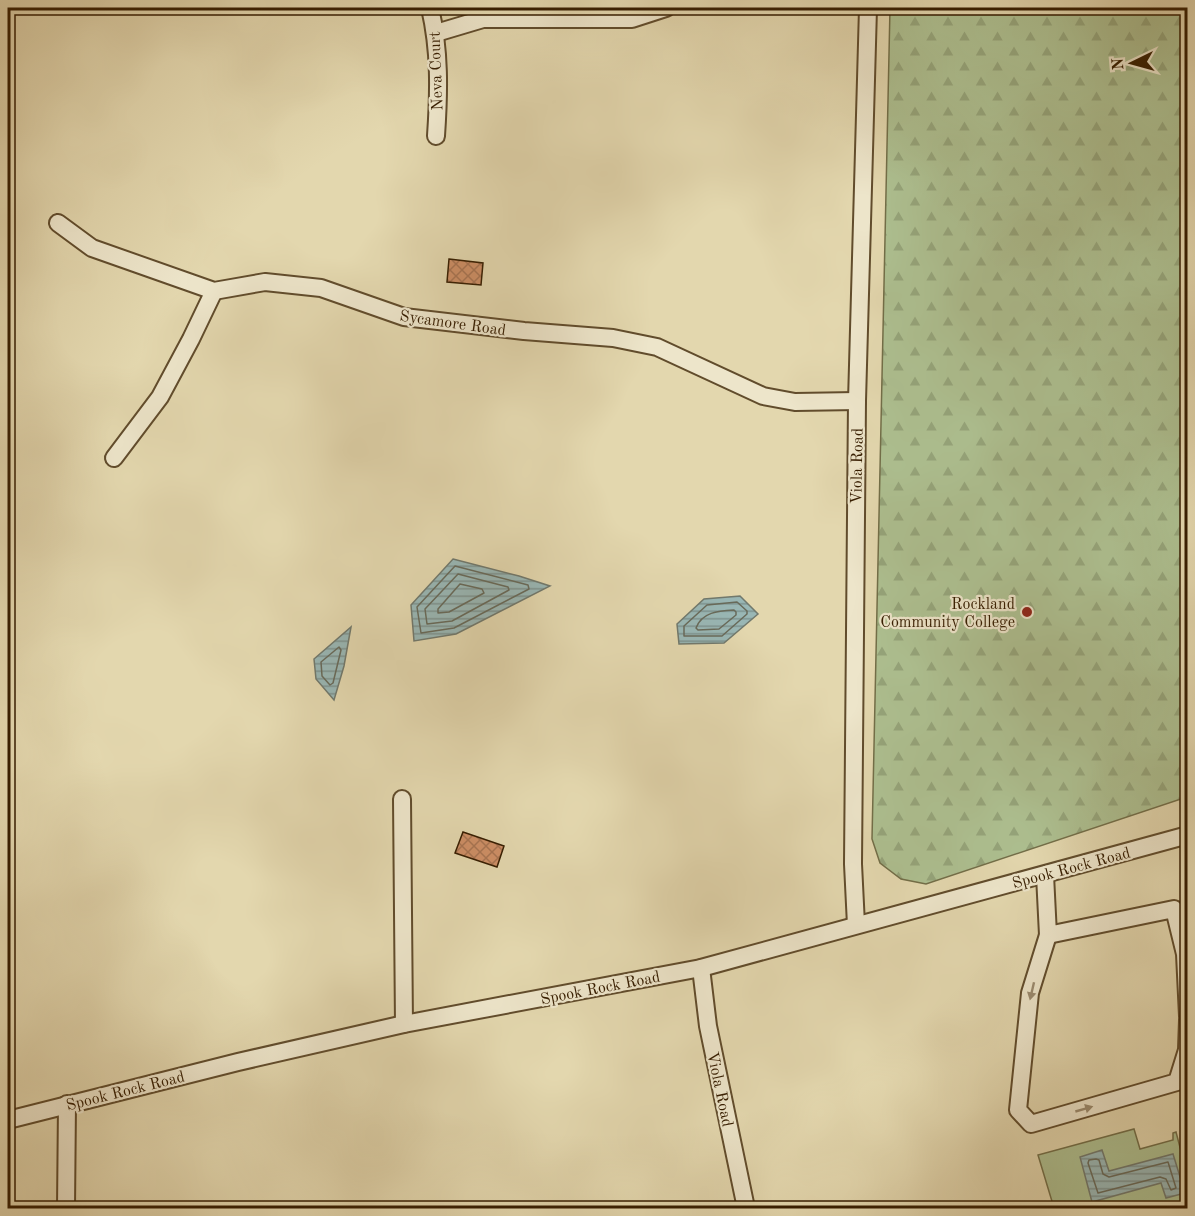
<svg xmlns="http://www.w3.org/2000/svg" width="1195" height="1216" viewBox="0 0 1195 1216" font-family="'Old Standard TT',serif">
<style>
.forest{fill:url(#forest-firs);stroke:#726e48;stroke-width:1.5}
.garden{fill:#adbf90;stroke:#726e48;stroke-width:1.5}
.water{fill:url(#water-rules);stroke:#71796d;stroke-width:1.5}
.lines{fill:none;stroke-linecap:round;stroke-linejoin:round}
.shore{stroke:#686a5a;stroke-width:1.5}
.building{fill:url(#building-cross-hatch);stroke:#361d00;stroke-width:1.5}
.minor-casing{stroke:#614c2c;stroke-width:20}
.minor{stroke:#ede5ca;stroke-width:16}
.oneway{fill:#9b8b6f}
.poi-dot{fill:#8f2418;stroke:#ede5ca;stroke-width:2}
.labels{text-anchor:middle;stroke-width:4.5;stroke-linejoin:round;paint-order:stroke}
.street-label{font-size:16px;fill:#361d00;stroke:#ede5ca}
.poi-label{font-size:16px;fill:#361d00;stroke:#ede5ca;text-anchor:end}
</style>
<defs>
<pattern id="forest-firs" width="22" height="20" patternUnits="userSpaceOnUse" patternTransform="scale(1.5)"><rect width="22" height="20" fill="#adbf90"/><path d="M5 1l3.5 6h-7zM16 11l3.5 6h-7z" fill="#95a47a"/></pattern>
<pattern id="water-rules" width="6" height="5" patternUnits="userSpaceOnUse" patternTransform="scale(1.5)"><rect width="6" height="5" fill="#99b7b5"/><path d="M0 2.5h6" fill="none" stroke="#7e9491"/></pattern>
<pattern id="building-cross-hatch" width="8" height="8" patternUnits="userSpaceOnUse" patternTransform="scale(1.5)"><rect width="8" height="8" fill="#ce8f66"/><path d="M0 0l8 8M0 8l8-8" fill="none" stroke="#a87452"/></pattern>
</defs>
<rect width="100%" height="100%" fill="#e3d7ae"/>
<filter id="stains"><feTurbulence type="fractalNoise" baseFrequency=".00333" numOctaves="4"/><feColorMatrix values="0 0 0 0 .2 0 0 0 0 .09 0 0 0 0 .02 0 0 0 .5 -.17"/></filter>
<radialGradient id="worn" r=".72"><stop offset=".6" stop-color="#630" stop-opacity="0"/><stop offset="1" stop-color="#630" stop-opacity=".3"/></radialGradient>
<polygon class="forest" points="890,8 1188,8 1187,797 926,884 901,879 880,863 872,839"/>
<polygon class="garden" points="1134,1129 1140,1149 1173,1140 1173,1133 1176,1132 1187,1174 1187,1204 1169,1208 1054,1208 1038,1155"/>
<g class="water">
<polygon points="453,559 519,576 550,586 456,634 414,641 411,605"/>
<polygon points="740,596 758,614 724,643 679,644 677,624 704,599"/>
<polygon points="351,627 344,666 334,700 316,679 314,659"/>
<polygon points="1102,1150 1109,1171 1173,1154 1185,1193 1166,1198 1161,1183 1092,1202 1080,1157"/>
</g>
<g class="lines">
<g class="shore">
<polygon points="455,566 528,585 529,589 454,628 421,633 417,607"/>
<polygon points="458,574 508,587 509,590 452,621 427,624 425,609"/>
<polygon points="460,584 482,589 484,593 449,612 438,613 438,609"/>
<polygon points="737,602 747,611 747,614 722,636 684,636 684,626 707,605"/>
<path d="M734,610L736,612V615L719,629L698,630L696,628C702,612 718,611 734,610Z"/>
<polygon points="339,647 341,650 333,683 330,685 322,676 321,662"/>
<polygon points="1096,1159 1099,1160 1103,1174 1109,1177 1168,1162 1176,1188 1171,1190 1166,1179 1160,1177 1098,1193 1088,1163 1089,1160"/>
</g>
</g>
<g class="building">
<polygon points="449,259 483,263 481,285 447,282"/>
<polygon points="463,832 504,846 497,867 455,853"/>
</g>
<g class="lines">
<defs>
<g id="minor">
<path d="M430,8C440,51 439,92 436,136"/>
<polyline points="436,33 483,19 632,19 666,8"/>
<polyline points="58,223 92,248 214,291 265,282 321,288 404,317 524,331 613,338 657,347 763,396 795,402 857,401"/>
<polyline points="114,458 160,397 191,339 214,291"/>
<polyline points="402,799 404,1024"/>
<polyline points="1045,875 1048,935 1174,909 1185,954 1188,1016"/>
<polyline points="856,925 853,864 857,401 868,8"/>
<polyline points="1048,935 1030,993 1018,1110 1031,1124 1177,1082 1187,1050 1188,1020"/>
<polyline points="701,968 708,1026 746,1208"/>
<polyline points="8,1120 238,1062 404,1024 701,968 1188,835"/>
<polyline points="66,1208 67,1104"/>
</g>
</defs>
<use href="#minor" class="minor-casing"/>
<use href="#minor" class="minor"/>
</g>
<defs><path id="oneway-solid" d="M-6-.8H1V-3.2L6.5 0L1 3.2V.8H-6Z" transform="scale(1.5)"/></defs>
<g class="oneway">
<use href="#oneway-solid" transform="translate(1032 991) rotate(103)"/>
<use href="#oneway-solid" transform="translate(1084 1109) rotate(-16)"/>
</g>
<circle class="poi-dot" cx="1027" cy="612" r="6"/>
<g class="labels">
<g class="street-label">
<text transform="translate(435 71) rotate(-92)" y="6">Neva Court</text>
<text transform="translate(453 322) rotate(8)" y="6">Sycamore Road</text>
<text transform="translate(856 466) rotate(-89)" y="6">Viola Road</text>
<text transform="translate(1071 867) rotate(-15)" y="6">Spook Rock Road</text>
<text transform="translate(600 987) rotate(-11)" y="6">Spook Rock Road</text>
<text transform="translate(721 1089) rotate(78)" y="6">Viola Road</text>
<text transform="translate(125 1090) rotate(-14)" y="6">Spook Rock Road</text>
</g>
<g class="poi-label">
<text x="1015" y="609">Rockland<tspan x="1015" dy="18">Community College</tspan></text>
</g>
</g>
<rect width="1195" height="1216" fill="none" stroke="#e3d7ae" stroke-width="30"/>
<rect x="9" y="9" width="1177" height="1198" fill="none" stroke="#361d00" stroke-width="3"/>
<rect x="15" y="15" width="1165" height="1186" fill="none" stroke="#361d00" stroke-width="1.5"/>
<g transform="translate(1132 63) rotate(265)" stroke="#ede5ca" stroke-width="4.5" paint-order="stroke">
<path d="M0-4.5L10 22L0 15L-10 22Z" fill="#361d00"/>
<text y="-9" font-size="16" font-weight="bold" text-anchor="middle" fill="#361d00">N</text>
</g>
<rect width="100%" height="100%" filter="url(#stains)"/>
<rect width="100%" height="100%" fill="url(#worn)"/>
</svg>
